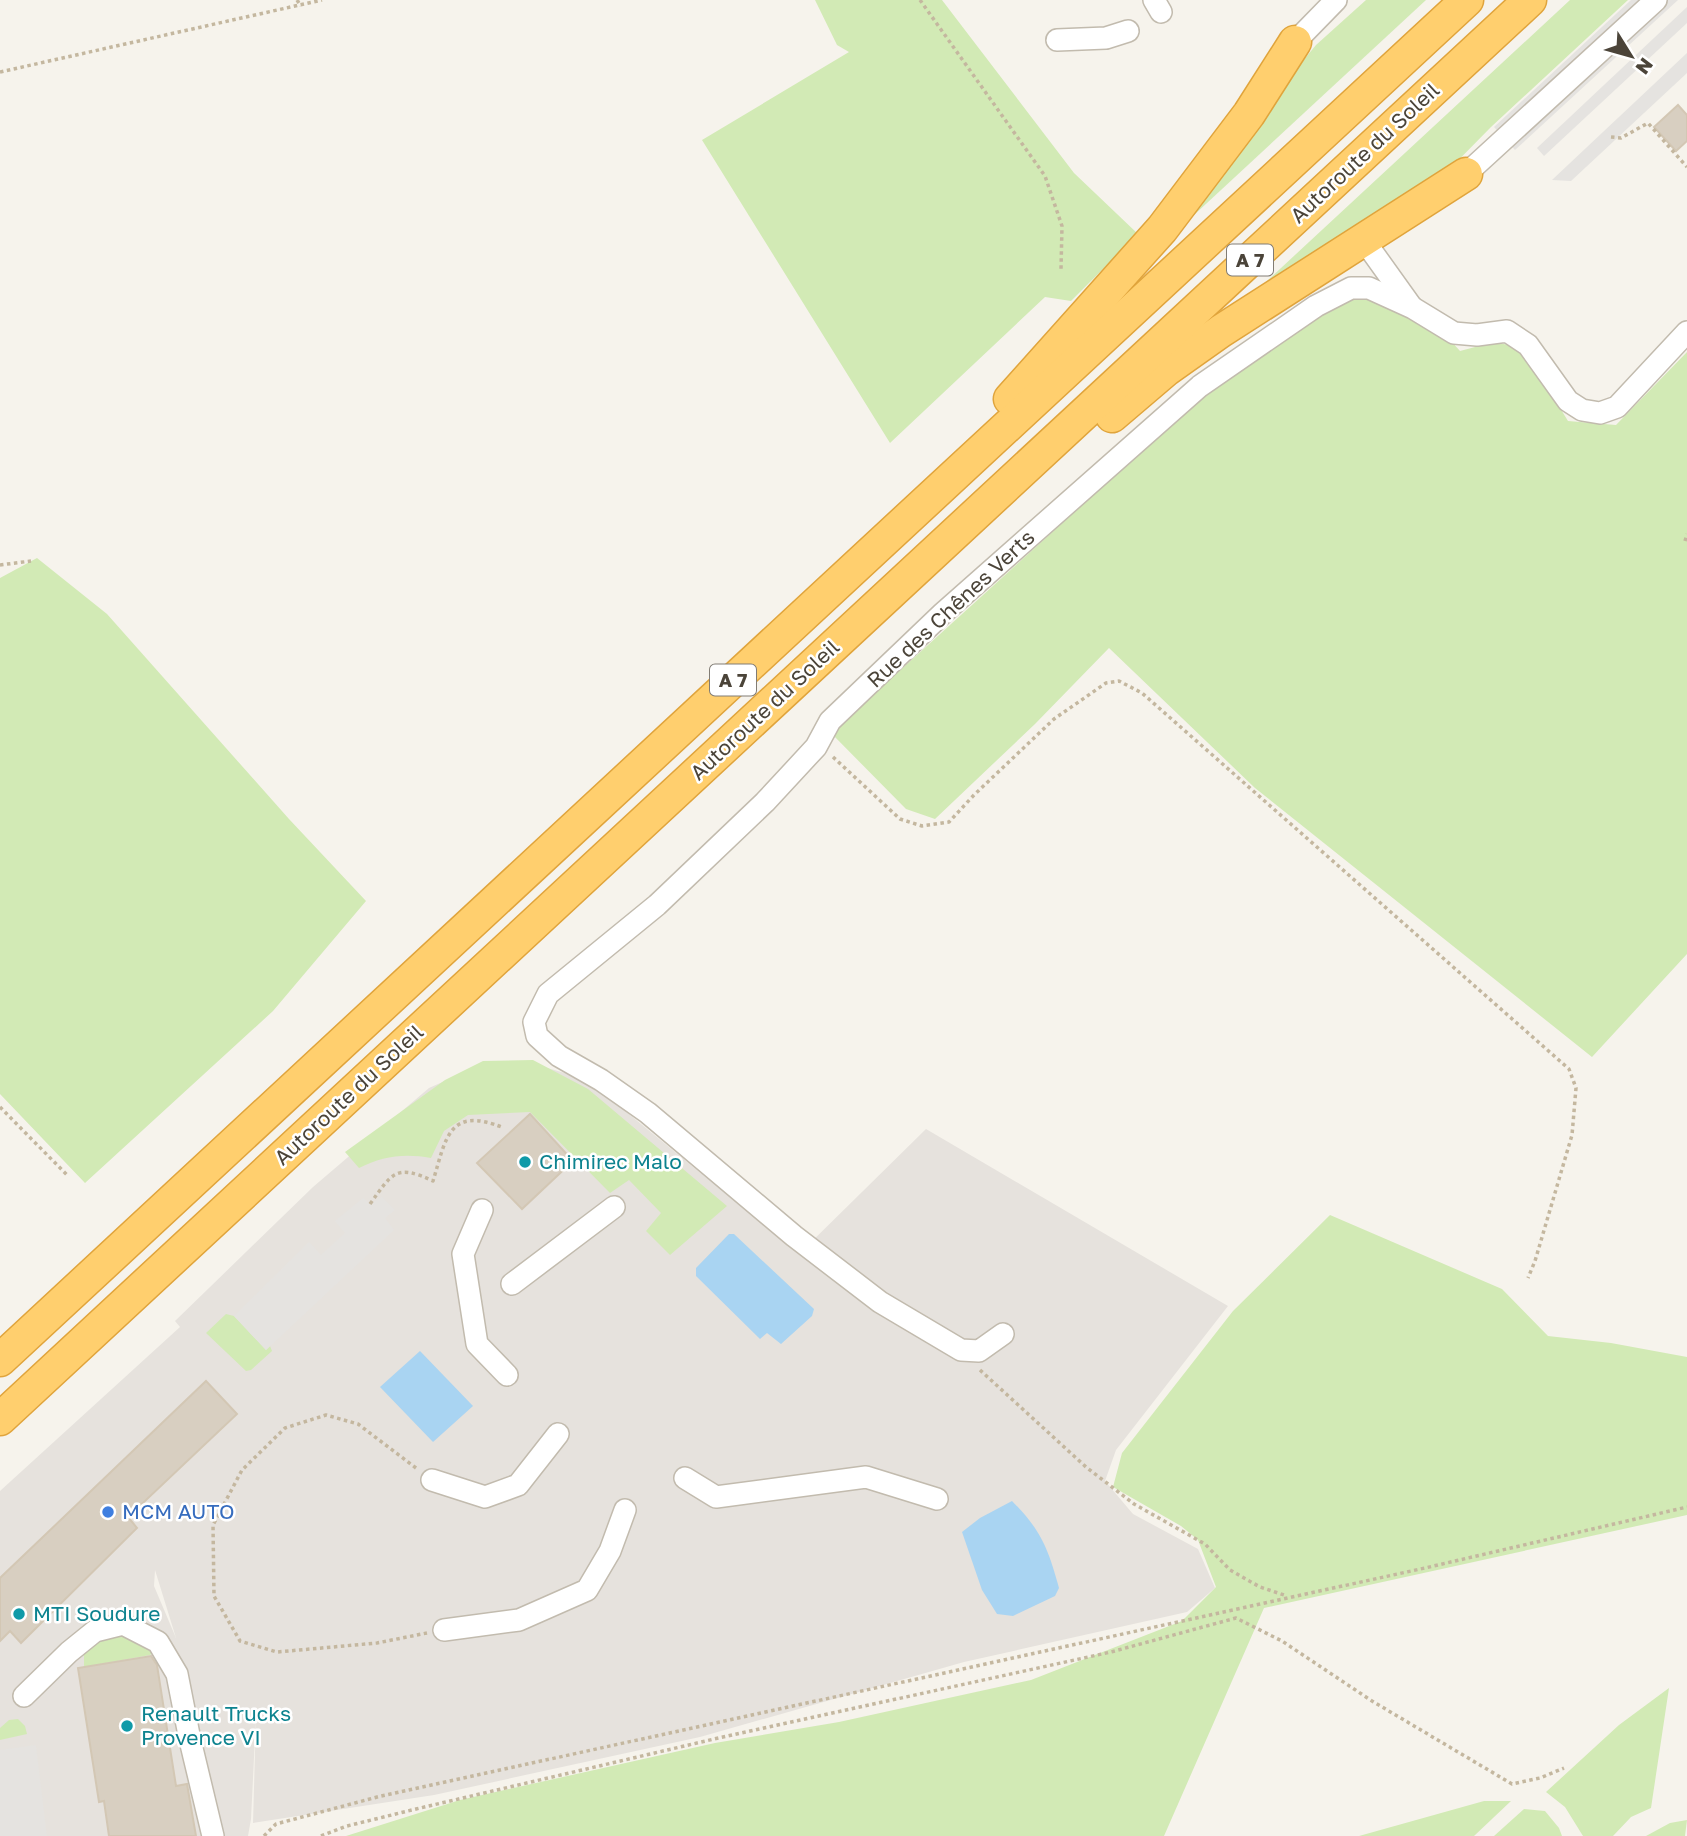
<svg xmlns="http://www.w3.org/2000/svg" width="1687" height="1836" viewBox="0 0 1687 1836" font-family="'Golos Text',sans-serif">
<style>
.industrial{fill:#e6e2dd;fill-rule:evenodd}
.green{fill:#d2eab5}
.parking{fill:#e5e3e0}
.water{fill:#a9d4f2}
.building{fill:#d8cfc1;stroke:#d3c7b4;stroke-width:2}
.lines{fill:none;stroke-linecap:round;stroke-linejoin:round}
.minor-casing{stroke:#c2bbae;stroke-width:24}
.highway-casing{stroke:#e0a43c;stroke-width:35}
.path{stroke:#c4b79f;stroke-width:3.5;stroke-dasharray:3.5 3.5;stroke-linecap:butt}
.minor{stroke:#fff;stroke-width:21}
.highway{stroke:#ffcf6e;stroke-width:32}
.culture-dot{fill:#0f9aa8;stroke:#fff;stroke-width:2.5}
.shop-dot{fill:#3f7fe0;stroke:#fff;stroke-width:2.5}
.labels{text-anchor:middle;stroke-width:5;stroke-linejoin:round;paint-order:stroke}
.shield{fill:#fff;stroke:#817c74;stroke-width:2}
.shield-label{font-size:19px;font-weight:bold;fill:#4b4439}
.street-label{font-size:21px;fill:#4b4439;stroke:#fff}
.culture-label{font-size:21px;fill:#0d838f;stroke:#fff;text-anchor:start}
.shop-label{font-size:21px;fill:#366cbe;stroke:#fff;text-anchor:start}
</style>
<rect width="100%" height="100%" fill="#f6f3ec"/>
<path class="industrial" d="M483,1064H533L565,1073L596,1087L799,1254L926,1129L1228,1306L1116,1450L1105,1481L1133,1514L1198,1549L1215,1588L1187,1612L964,1662L700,1737L434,1795L253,1823L256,1717L251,1819L248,1836H0V1491L180,1327L175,1321L313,1187L429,1088ZM155,1570L176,1638L154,1586Z"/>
<g class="green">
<polygon points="815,0 942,0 1074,173 1138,234 1071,301 1045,297 890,443 702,140 849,52 837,45"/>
<polygon points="1366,0 1426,0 1180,228 1297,68 1316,45"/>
<polygon points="1570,0 1628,0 1491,127 1432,187 1254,293"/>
<polygon points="1366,282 1415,301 1460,351 1494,342 1523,348 1568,421 1616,425 1687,352 1687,954 1592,1057 1255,788 1109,648 1035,724 935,819 906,809 831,733 1156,438 1204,388"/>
<polygon points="37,558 107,614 289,819 366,901 273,1011 85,1183 0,1094 0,578"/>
<path d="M533,1060L588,1089L727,1206L670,1255L646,1231L661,1213L629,1180L610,1193L530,1112L468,1115L444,1131L431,1158C405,1153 382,1156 359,1168L345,1152L445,1080L483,1061Z"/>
<polygon points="1330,1215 1502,1289 1548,1336 1611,1343 1687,1357 1687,1515 1264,1608 1164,1836 346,1836 460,1800 715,1743 839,1722 1031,1680 1182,1621 1216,1587 1198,1540 1181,1526 1113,1487 1122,1453 1233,1311"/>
<polygon points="226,1314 234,1316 266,1350 270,1346 272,1351 251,1370 246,1371 206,1333"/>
<polygon points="114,1633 130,1635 154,1652 150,1655 84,1667 84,1647"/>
<polygon points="1669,1688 1651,1808 1631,1817 1613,1836 1583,1836 1565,1807 1546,1792 1619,1725"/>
<polygon points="18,1719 25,1726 27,1734 0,1740 0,1728 9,1720"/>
<polygon points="1484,1801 1511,1801 1474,1836 1359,1836"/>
<polygon points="1524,1809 1545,1811 1559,1828 1562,1836 1494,1836"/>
<polygon points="1687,1820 1685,1836 1646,1836 1670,1823"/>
</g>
<g class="parking">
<polygon points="1631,0 1678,0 1515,150 1494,127"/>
<polygon points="1687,7 1687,23 1544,156 1537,148"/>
<polygon points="1687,53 1687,73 1571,181 1552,180"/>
<polygon points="382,1197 395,1210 385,1218 394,1230 266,1350 234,1316 309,1242 321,1255 345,1233 335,1221 363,1198 370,1204"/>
<polygon points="36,1745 47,1836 0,1836 0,1750"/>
</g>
<g class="water">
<polygon points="729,1234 734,1234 814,1309 812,1316 781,1344 767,1333 760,1339 696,1276 696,1268"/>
<polygon points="420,1351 473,1406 433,1442 380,1387"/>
<path d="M1012,1501C1042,1531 1048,1549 1059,1588L1055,1596L1013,1616L997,1614L982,1590L962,1532L980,1518Z"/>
</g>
<g class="building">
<polygon points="1678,105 1687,115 1687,141 1676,151 1654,127"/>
<polygon points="530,1114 573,1161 522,1209 477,1163"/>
<polygon points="206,1381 237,1414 128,1517 137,1528 21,1643 10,1631 0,1641 0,1578"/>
<polygon points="151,1656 157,1665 176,1786 187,1784 196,1836 109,1836 104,1801 99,1802 78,1668"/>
</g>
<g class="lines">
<defs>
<g id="minor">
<polyline points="1154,0 1161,12"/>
<polyline points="1057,40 1106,38 1128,31"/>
<polyline points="1295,42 1336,0"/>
<polyline points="1466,174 1656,0"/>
<polyline points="1363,239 1411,306"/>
<polyline points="482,1210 463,1254 477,1344 507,1375"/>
<polyline points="512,1284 614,1207"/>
<polyline points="1003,1334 979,1351 961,1350 880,1302 794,1236 648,1113 601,1080 559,1056 537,1036 534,1022 548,994 657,905 765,802 816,747 830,721 943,613 1200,386 1316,306 1351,288 1369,288 1413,308 1454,333 1477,335 1507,331 1528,345 1568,401 1582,410 1600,413 1617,407 1687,332"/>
<polyline points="685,1478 716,1497 866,1477 937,1499"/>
<polyline points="432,1480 485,1497 518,1485 558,1434"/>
<polyline points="444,1630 519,1620 587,1590 610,1551 625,1510"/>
<polyline points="24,1696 69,1652 95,1631 123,1624 158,1642 177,1674 190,1740 213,1836"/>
</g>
<g id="highway">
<polyline points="1010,399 1162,229 1249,114 1295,42"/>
<polyline points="1112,416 1166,370 1221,331 1466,174"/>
<polyline points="0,1360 1467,0"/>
<polyline points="0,1419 1530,0"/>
</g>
</defs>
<use href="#minor" class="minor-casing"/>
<use href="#highway" class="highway-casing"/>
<g class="path">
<polyline points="297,0 301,6"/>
<polyline points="920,0 1045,176 1062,226 1061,269"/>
<polyline points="0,72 322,0"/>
<polyline points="1611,137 1621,138 1648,123 1687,167"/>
<polyline points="1685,541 1687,534"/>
<polyline points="0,565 31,561"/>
<polyline points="833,757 900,819 922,826 949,822 974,795 1054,719 1106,683 1119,681 1142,693 1569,1069 1576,1088 1572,1135 1535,1261 1528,1278"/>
<polyline points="0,1107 67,1175"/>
<path d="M370,1204C392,1174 395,1163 433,1181C446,1139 448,1105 504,1128"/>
<polyline points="980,1370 1086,1467 1134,1504 1205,1544 1230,1570 1260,1587 1287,1596"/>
<polyline points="416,1468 358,1424 326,1415 285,1428 242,1470 213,1525 214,1596 240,1641 277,1652 377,1643 427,1633"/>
<polyline points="264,1836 276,1824 381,1796 1425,1568 1687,1507"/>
<polyline points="321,1836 347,1826 416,1809 714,1739 1111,1652 1236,1618 1282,1641 1372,1701 1512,1784 1540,1778 1564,1768"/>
</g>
<use href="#minor" class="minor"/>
<use href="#highway" class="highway"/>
</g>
<g class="culture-dot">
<circle cx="525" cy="1162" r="7"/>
<circle cx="19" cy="1614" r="7"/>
<circle cx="127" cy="1726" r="7"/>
</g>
<circle class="shop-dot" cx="108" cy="1512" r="7"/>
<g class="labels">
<g class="shield">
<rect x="1227" y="244.5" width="46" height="31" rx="5"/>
<rect x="710" y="664.5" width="46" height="31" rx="5"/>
</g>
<g class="shield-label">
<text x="1250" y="267">A 7</text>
<text x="733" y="687">A 7</text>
</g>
<g class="street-label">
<text transform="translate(1365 153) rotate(-43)" y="7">Autoroute du Soleil</text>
<text transform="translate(951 609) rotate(-43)" y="7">Rue des Chênes Verts</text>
<text transform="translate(765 710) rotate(-43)" y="7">Autoroute du Soleil</text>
<text transform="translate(349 1095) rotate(-43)" y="7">Autoroute du Soleil</text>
</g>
<g class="culture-label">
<text x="539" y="1169">Chimirec Malo</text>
<text x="33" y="1621">MTI Soudure</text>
<text x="141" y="1721">Renault Trucks<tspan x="141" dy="24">Provence VI</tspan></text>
</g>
<g class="shop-label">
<text x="122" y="1519">MCM AUTO</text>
</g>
</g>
<g transform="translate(1631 56) rotate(127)" stroke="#ffffff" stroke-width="5" paint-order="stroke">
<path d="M0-5L12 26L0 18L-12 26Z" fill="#4b4439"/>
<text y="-10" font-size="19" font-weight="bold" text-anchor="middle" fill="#4b4439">N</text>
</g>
</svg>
